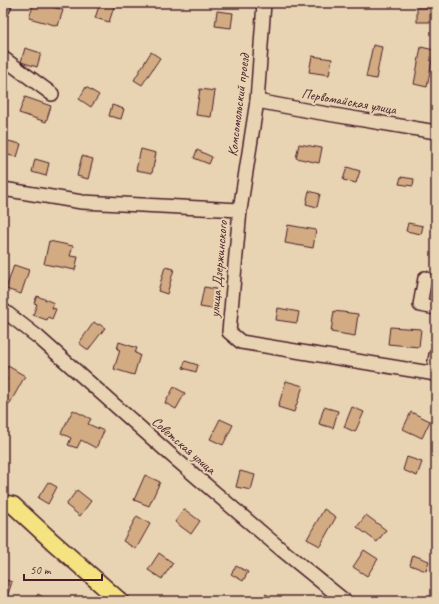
<svg xmlns="http://www.w3.org/2000/svg" width="439" height="604" viewBox="0 0 439 604" font-family="Caveat,sans-serif">
<style>
.building{fill:#d2ab83;stroke:#4a1f2b}
.lines{fill:none;stroke-linecap:round;stroke-linejoin:round}
.minor-casing{stroke:#4a1f2b;stroke-width:16}
.major-casing{stroke:#4a1f2b;stroke-width:19}
.minor{stroke:#e8d4b2;stroke-width:13}
.major{stroke:#f5e382;stroke-width:16}
.labels{text-anchor:middle;stroke-width:4;stroke-linejoin:round;paint-order:stroke}
.street-label{font-size:14px;fill:#4a1f2b;stroke:#e8d4b2}
</style>
<rect width="100%" height="100%" fill="#e8d4b2"/>
<filter id="ink" filterUnits="userSpaceOnUse"><feTurbulence type="fractalNoise" baseFrequency=".025" numOctaves="2"/><feDisplacementMap in="SourceGraphic" scale="8" xChannelSelector="R" yChannelSelector="G"/><feConvolveMatrix kernelMatrix="1 2 1 2 8 2 1 2 1" color-interpolation-filters="sRGB"/></filter>
<g filter="url(#ink)">
<g class="building">
<polygon points="34,3 39,3 63,10 58,26 29,18"/>
<polygon points="100,3 115,4 109,22 95,18"/>
<rect x="417" y="8" width="13" height="14"/>
<polygon points="217,11 233,13 231,28 215,26"/>
<polygon points="373,45 382,47 376,79 366,77"/>
<polygon points="421,47 434,50 427,87 414,84"/>
<polygon points="25,48 41,53 37,67 21,62"/>
<polygon points="151,52 160,58 142,85 134,80"/>
<polygon points="312,56 332,59 329,75 309,72"/>
<polygon points="86,87 99,95 91,107 79,99"/>
<polygon points="200,89 215,91 211,117 196,115"/>
<polygon points="25,97 51,106 46,122 19,113"/>
<polygon points="112,105 124,109 121,119 109,116"/>
<polygon points="4,140 21,144 17,157 3,154 3,144"/>
<polygon points="299,144 322,148 319,163 296,158"/>
<polygon points="141,149 156,153 152,173 136,170"/>
<polygon points="197,150 212,157 209,164 194,158"/>
<polygon points="82,156 93,159 88,179 77,176"/>
<polygon points="35,159 49,163 46,176 32,172"/>
<polygon points="347,167 360,171 356,183 343,180"/>
<polygon points="401,177 414,179 413,186 399,184"/>
<polygon points="309,191 320,194 317,207 306,204"/>
<polygon points="408,223 423,226 421,234 406,231"/>
<polygon points="288,225 316,230 313,248 285,243"/>
<polygon points="49,241 73,246 70,256 78,257 75,270 44,264"/>
<polygon points="14,265 29,270 21,294 6,289"/>
<polygon points="165,267 174,269 167,294 158,291"/>
<polygon points="204,287 216,289 212,309 200,307"/>
<polygon points="37,296 54,303 52,308 56,309 52,319 48,317 47,320 33,315 37,304 34,303"/>
<polygon points="278,308 299,312 297,323 276,320"/>
<polygon points="334,311 358,314 355,336 331,332"/>
<polygon points="94,322 98,325 99,324 105,328 88,350 79,343"/>
<polygon points="390,327 421,329 419,347 388,344"/>
<polygon points="119,342 137,348 135,353 140,355 134,375 114,369 120,350 117,349"/>
<polygon points="185,361 198,365 196,372 183,368"/>
<polygon points="8,366 25,376 9,405 3,401 3,386 7,379 3,375"/>
<polygon points="286,381 303,386 294,412 278,407"/>
<polygon points="174,387 185,393 176,409 165,403"/>
<polygon points="324,407 338,411 333,428 319,424"/>
<polygon points="352,407 364,412 355,432 344,427"/>
<polygon points="73,410 91,419 88,424 104,431 96,448 81,440 77,448 68,445 71,438 61,433"/>
<polygon points="411,412 430,421 422,438 403,429"/>
<polygon points="220,419 233,425 223,445 210,439"/>
<polygon points="407,457 422,462 417,476 403,470"/>
<polygon points="240,471 255,475 251,490 236,487"/>
<polygon points="145,475 160,482 149,506 134,500"/>
<polygon points="48,482 57,487 48,504 38,498"/>
<polygon points="77,490 91,501 80,516 66,505"/>
<polygon points="184,509 200,521 191,534 175,522"/>
<polygon points="324,509 336,517 320,546 307,539"/>
<polygon points="366,515 386,530 377,542 357,527"/>
<polygon points="137,516 150,524 136,549 123,541"/>
<polygon points="364,550 378,559 367,576 353,567"/>
<polygon points="159,553 173,563 162,579 148,570"/>
<polygon points="413,555 429,561 426,571 410,565"/>
<polygon points="236,566 248,572 243,581 231,574"/>
<polygon points="3,579 12,582 6,600 3,600"/>
<polygon points="38,594 50,601 33,601"/>
<polygon points="265,594 273,597 272,601 262,601"/>
</g>
<g class="lines">
<defs>
<g id="minor">
<polyline points="3,9 5,3"/>
<polyline points="3,58 52,94"/>
<polyline points="257,101 310,111 436,132"/>
<polyline points="3,189 82,202 240,210 229,332 241,342 436,374"/>
<polyline points="240,210 257,101 264,3"/>
<polyline points="425,278 420,305 436,308"/>
<polyline points="3,310 38,337 171,455 282,550 345,601"/>
<polyline points="433,374 436,355"/>
</g>
<polyline id="major" points="3,503 13,505 53,542 120,601"/>
</defs>
<use href="#minor" class="minor-casing"/>
<use href="#major" class="major-casing"/>
<use href="#minor" class="minor"/>
<use href="#major" class="major"/>
</g>
</g>
<g class="labels">
<g class="street-label">
<text transform="translate(349 101) rotate(10)" y="5">Первомайская улица</text>
<text transform="translate(238 105) rotate(-83)" y="5">Комсомольский проезд</text>
<text transform="translate(218 269) rotate(-85)" y="5">улица Дзержинского</text>
<text transform="translate(184 445) rotate(41)" y="5">Советская улица</text>
</g>
</g>
<rect width="439" height="604" fill="none" stroke="#e8d4b2" stroke-width="16"/>
<rect x="8" y="8" width="423" height="588" fill="none" stroke="#4a1f2b" stroke-width="1.5" filter="url(#ink)"/>
<path d="M24 574v6h78v-6" fill="none" stroke="#4a1f2b" stroke-width="2"/>
<text x="30" y="574" font-size="12" fill="#4a1f2b" stroke="#e8d4b2" stroke-width="3" paint-order="stroke">50 m</text>
</svg>
